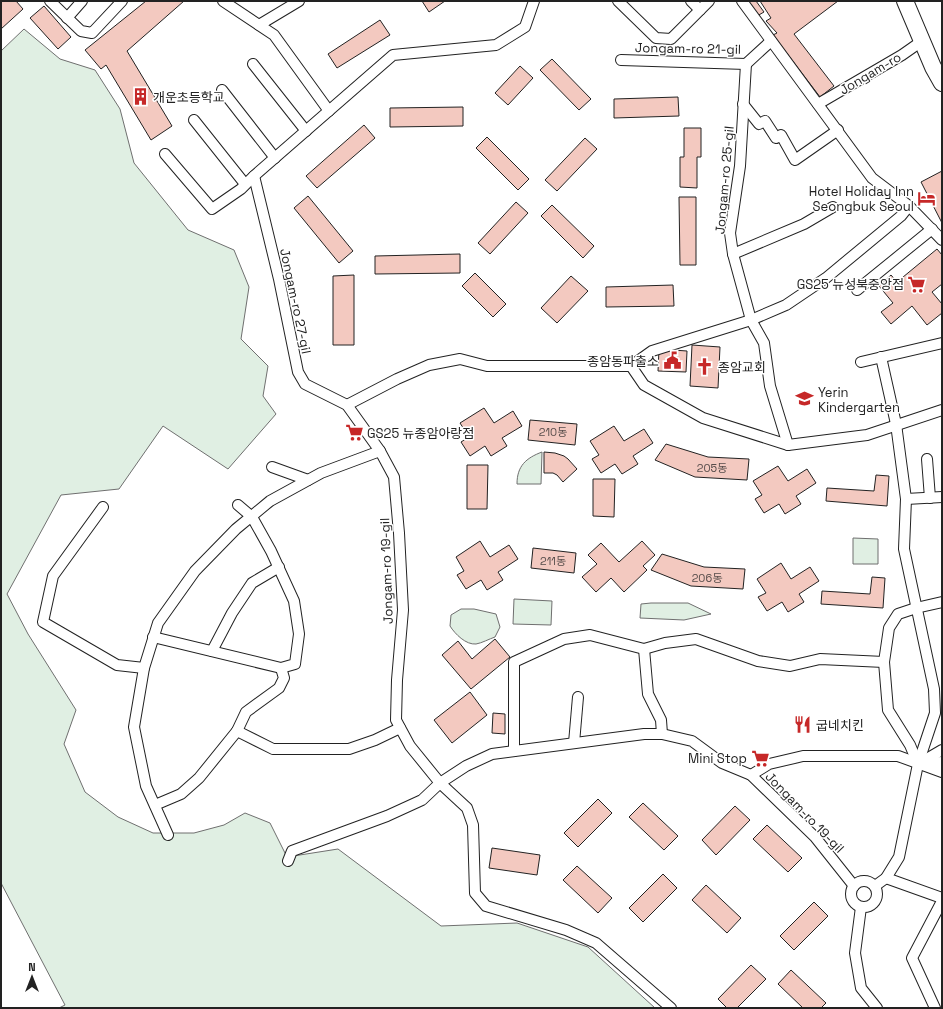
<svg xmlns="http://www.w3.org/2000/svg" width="943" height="1009" viewBox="0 0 943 1009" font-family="'Space Grotesk','Noto Sans KR',sans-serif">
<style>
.green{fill:#e0efe3;stroke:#6f6f6f}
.building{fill:#f3c9c0;stroke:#222}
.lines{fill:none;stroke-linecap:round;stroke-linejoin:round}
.street-casing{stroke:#222;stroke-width:12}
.primary-casing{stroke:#222;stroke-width:18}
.street{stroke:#fff;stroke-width:10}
.primary{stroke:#fff;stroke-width:16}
.labels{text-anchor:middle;stroke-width:3;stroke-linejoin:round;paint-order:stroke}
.number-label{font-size:11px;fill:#564c4a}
.street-label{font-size:13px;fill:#222;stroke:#fff}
.poi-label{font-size:13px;fill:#222;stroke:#fff;text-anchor:start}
</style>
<rect width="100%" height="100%" fill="#fff"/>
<g class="green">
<polygon points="24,29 60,59 95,70 120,109 134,163 188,230 234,250 249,287 241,339 268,366 263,396 276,414 228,469 163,426 119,489 61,495 7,594 28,634 76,710 64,744 85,792 118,817 153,833 194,833 224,825 245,813 270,823 287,857 338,849 441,926 517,923 588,947 655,1008 59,1008 65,1005 1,883 1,51"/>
<path d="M542,452L541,484H517C517,466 526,458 542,452Z"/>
<polygon points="853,538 878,539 878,564 853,564"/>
<polygon points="514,599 552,601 551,625 513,624"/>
<polygon points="651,603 688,603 711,614 684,620 640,618 641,604"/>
<path d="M461,609H474L496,614L500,627L495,637C489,639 482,643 476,644C466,645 455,634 450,626L451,615Z"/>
</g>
<g class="building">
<polygon points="1,1 16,1 23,9 1,29"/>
<polygon points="146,1 184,1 127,51 172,126 151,140 106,65 101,69 85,50"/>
<polygon points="422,1 445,1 429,12"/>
<polygon points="747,1 756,1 764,12 757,16"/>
<polygon points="760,1 838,1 794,34 834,86 820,97 773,35 777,33 766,21 771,18"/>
<polygon points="44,6 71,37 58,49 30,18"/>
<polygon points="380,20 390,35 337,68 328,54"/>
<polygon points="552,59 591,99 579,110 540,70"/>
<polygon points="520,66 533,78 508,105 495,93"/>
<polygon points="678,97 679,116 614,118 614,99"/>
<polygon points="463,107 463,126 390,127 390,108"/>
<polygon points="364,125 375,138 317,188 306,176"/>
<polygon points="684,128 701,128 701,157 697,157 697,188 680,187 680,157 684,157"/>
<polygon points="487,137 529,179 518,190 476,148"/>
<polygon points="585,138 597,149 557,191 545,180"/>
<polygon points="942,171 942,223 921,182"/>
<polygon points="308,196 353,251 339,263 294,208"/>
<polygon points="679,197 696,197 696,265 680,265"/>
<polygon points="516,202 528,213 490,254 478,243"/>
<polygon points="552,205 594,246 583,258 541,216"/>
<polygon points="937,249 942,255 942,284 932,292 942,304 942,313 927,325 912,306 891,324 881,312 893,303 879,286 891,275 897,282"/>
<polygon points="460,254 460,273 375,274 375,256"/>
<polygon points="475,273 506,304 493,317 462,286"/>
<polygon points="354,275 354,345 333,345 333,276"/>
<polygon points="571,276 588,291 557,323 541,308"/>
<polygon points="673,285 674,306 606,307 606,287"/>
<polygon points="692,345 720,347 718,388 690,386"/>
<polygon points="659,349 687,351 686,372 658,371"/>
<polygon points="484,408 494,423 513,411 522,426 502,438 507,446 491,456 485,446 470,456 461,442 469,437 460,423"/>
<polygon points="530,420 577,424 575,445 528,440"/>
<polygon points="614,426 624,441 644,429 653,443 633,456 638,464 622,474 615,464 601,473 592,459 599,455 590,441"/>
<polygon points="666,444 708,457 749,459 747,480 695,477 655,460"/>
<polygon points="544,452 555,453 564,456 568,459 577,469 563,482 557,475 553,473 544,473"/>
<polygon points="467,465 488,465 487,509 467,509"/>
<polygon points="778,466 788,481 807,469 816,483 796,496 801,504 785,514 779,504 764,513 755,499 762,495 753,481"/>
<polygon points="876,475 889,476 887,506 826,501 827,488 874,491"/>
<polygon points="593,479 615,479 614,517 593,516"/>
<polygon points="480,541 490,557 509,545 518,559 498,572 503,580 487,590 481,580 466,589 457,575 464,571 456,557"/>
<polygon points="642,541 655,555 643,566 647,570 624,592 611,578 596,592 582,577 597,564 588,555 601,543 619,562"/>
<polygon points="533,548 576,553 574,573 531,568"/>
<polygon points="662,554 704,567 745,569 743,589 691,586 651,570"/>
<polygon points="781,563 791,579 810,567 819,581 799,594 804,602 788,612 782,602 767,611 758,597 766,593 757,579"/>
<polygon points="872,577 885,578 883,608 821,604 822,591 870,594"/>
<polygon points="495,639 510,657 471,689 442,655 458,641 472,659"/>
<polygon points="470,692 487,715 452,743 434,720"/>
<polygon points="493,713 505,714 505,734 492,733"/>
<polygon points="598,799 612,813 578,847 564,833"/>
<polygon points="643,803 678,836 664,850 629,817"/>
<polygon points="735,806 750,820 716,855 702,840"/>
<polygon points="767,825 802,858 788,872 753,839"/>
<polygon points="492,848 540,855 537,875 489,868"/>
<polygon points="577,866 612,898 598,913 563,880"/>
<polygon points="663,874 677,888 643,922 629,908"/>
<polygon points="706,885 741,918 727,933 692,900"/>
<polygon points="814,902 828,916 794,950 780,936"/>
<polygon points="751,965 766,979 737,1008 727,1008 718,999"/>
<polygon points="791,970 826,1003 821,1008 803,1008 778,984"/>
</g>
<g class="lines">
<defs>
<g id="street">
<polyline points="50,1 81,31 92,33 122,1"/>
<polyline points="223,1 274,35 329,111"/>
<polyline points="618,1 656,38 671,39 709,1"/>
<polyline points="691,1 700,10"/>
<polyline points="742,1 872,178 909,206 942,240"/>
<polyline points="67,18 82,1"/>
<polyline points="259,25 299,1"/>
<polyline points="621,60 746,64 771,41"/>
<polyline points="253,64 306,131"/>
<polyline points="746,64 740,166 730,233 733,254 751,320 764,343 770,386 788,445"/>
<polyline points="222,90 275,158"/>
<polyline points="743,104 759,124 765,121 776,138 781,135 795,160 838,130"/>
<polyline points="818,104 902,55 922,41"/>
<polyline points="194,120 245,184"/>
<polyline points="165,154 212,209 241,189 254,176 393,55 496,45 525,27 534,1"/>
<polyline points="254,176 279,279 298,372 305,384 347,405 380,451 394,477 399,533 403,610 397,680 396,720 410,746 440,783 467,808 473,825 475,893 486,906 566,930 596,943 671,1008"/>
<polyline points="733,254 804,224 833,207"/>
<polyline points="857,290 932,229"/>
<polyline points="861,362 942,343"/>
<polyline points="631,366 644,385 703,418 788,445 867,435 942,410"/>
<polyline points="347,405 397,379 429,365 460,359 487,366 631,366 652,351 751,320 786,305 826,278 901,216 909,206"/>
<polyline points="927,459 930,498"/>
<polyline points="272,467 308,480"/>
<polyline points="906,499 942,497"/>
<polyline points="238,505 252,517 271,551 294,601 299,634 295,664 281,668"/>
<polyline points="103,507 53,576 43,622 117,665 144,668"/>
<polyline points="153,637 281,668"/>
<polyline points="644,649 648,694 661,720 662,734"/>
<polyline points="212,651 232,613 252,583 279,567"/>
<polyline points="281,668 284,678 279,688 246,712 237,731 273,749 349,749 375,740 400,728"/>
<polyline points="574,743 578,697"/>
<polyline points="514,751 514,662 564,639 590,635 644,649 665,643 696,639 758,661 790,666 820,659 884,662"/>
<polyline points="924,763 942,762"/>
<polyline points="918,764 910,745 888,710 884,662 889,628 898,614 916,608 942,602"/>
<polyline points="918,764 942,750"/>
<polyline points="751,775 769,764 803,756 898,756 942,772"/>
<polyline points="155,805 181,794 199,778 237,731"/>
<polyline points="168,835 146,786 134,727 144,668 158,623 195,571 236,529 270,501 321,473 380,451"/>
<polyline points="288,861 292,851 387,816 422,800 440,783 466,766 492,754 644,734 662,734 692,741 722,763 751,775 815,837 854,886"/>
<polyline points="886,878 942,898"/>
<circle cx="864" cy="894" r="13"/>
<polyline points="875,886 886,878 899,857 918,764 935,713 934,689 904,549 906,499 896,424 881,357"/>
<polyline points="861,907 855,953 861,988 877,1008"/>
<polyline points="935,1008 912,958 942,901"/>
</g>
<polyline id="primary" points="905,1 933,67 942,83"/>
</defs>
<use href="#street" class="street-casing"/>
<use href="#primary" class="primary-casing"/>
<use href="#street" class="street"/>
<use href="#primary" class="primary"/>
</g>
<defs>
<symbol id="building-bare" viewBox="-9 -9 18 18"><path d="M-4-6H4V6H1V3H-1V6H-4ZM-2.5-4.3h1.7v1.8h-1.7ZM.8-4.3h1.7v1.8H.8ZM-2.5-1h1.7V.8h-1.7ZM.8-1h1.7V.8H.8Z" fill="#c62828" stroke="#fff" stroke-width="2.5" paint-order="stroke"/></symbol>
<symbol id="hotel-bare" viewBox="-9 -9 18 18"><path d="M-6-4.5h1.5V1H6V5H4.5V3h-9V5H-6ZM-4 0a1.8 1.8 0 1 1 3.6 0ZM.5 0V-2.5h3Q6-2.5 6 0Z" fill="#c62828" stroke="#fff" stroke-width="2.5" paint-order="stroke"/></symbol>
<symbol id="supermarket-bare" viewBox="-9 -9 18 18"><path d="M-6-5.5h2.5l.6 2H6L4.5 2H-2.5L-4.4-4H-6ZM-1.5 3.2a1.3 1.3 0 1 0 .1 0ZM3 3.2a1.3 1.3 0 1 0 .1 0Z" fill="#c62828" stroke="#fff" stroke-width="2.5" paint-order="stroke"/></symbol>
<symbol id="civic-bare" viewBox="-9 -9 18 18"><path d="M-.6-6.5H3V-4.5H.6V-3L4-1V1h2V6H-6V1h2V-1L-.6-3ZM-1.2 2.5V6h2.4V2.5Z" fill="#c62828" stroke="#fff" stroke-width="2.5" paint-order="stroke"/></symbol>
<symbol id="church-bare" viewBox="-9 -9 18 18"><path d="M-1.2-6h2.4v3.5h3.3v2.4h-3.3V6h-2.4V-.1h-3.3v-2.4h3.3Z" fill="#c62828" stroke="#fff" stroke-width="2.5" paint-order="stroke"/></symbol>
<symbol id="school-bare" viewBox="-9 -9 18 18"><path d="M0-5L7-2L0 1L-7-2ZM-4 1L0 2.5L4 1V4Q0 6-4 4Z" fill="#c62828" stroke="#fff" stroke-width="2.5" paint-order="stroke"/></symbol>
<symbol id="restaurant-bare" viewBox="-9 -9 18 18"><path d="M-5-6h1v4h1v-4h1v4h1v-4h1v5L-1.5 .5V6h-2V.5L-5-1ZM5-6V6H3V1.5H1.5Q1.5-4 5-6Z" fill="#c62828" stroke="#fff" stroke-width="2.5" paint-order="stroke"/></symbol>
</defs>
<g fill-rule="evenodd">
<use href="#building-bare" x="128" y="84" width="25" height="25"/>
<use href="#hotel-bare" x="914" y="186" width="25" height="25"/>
<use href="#supermarket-bare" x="904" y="272" width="25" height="25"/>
<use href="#civic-bare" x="660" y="348" width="25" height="25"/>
<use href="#church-bare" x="692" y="354" width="25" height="25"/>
<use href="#school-bare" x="792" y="386" width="25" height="25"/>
<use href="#supermarket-bare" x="342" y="420" width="25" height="25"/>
<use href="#restaurant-bare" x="790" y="712" width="25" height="25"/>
<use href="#supermarket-bare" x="748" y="746" width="25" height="25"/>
</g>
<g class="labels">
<g class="number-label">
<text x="553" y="436">210동</text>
<text x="712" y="472">205동</text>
<text x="553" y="565">211동</text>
<text x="707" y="582">206동</text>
</g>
<g class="street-label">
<text transform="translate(688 48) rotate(1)" y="5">Jongam-ro 21-gil</text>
<text transform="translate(870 73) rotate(-31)" y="5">Jongam-ro</text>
<text transform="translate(724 180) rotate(-85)" y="5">Jongam-ro 25-gil</text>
<text transform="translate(296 301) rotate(78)" y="5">Jongam-ro 27-gil</text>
<text transform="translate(386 571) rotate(-92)" y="5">Jongam-ro 19-gil</text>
<text transform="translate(805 812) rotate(46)" y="5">Jongam-ro 19-gil</text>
</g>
<g class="poi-label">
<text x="153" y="102">개운초등학교</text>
<text x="914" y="196" text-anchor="end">Hotel Holiday Inn<tspan x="914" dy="15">Seongbuk Seoul</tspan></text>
<text x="904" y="289" text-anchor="end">GS25 뉴성북중앙점</text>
<text x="659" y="366" text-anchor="end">종암동파출소</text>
<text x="718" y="372">종암교회</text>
<text x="818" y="397">Yerin<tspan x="818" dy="15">Kindergarten</tspan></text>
<text x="367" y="438">GS25 뉴종암아랑점</text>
<text x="816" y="730">굽네치킨</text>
<text x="747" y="763" text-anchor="end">Mini Stop</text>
</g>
</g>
<rect width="943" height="1009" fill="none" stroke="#222222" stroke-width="4"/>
<g transform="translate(32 977)" stroke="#ffffff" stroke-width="3" paint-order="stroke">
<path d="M0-3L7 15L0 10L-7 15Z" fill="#222222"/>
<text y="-6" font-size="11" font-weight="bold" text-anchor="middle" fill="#222222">N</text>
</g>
</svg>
